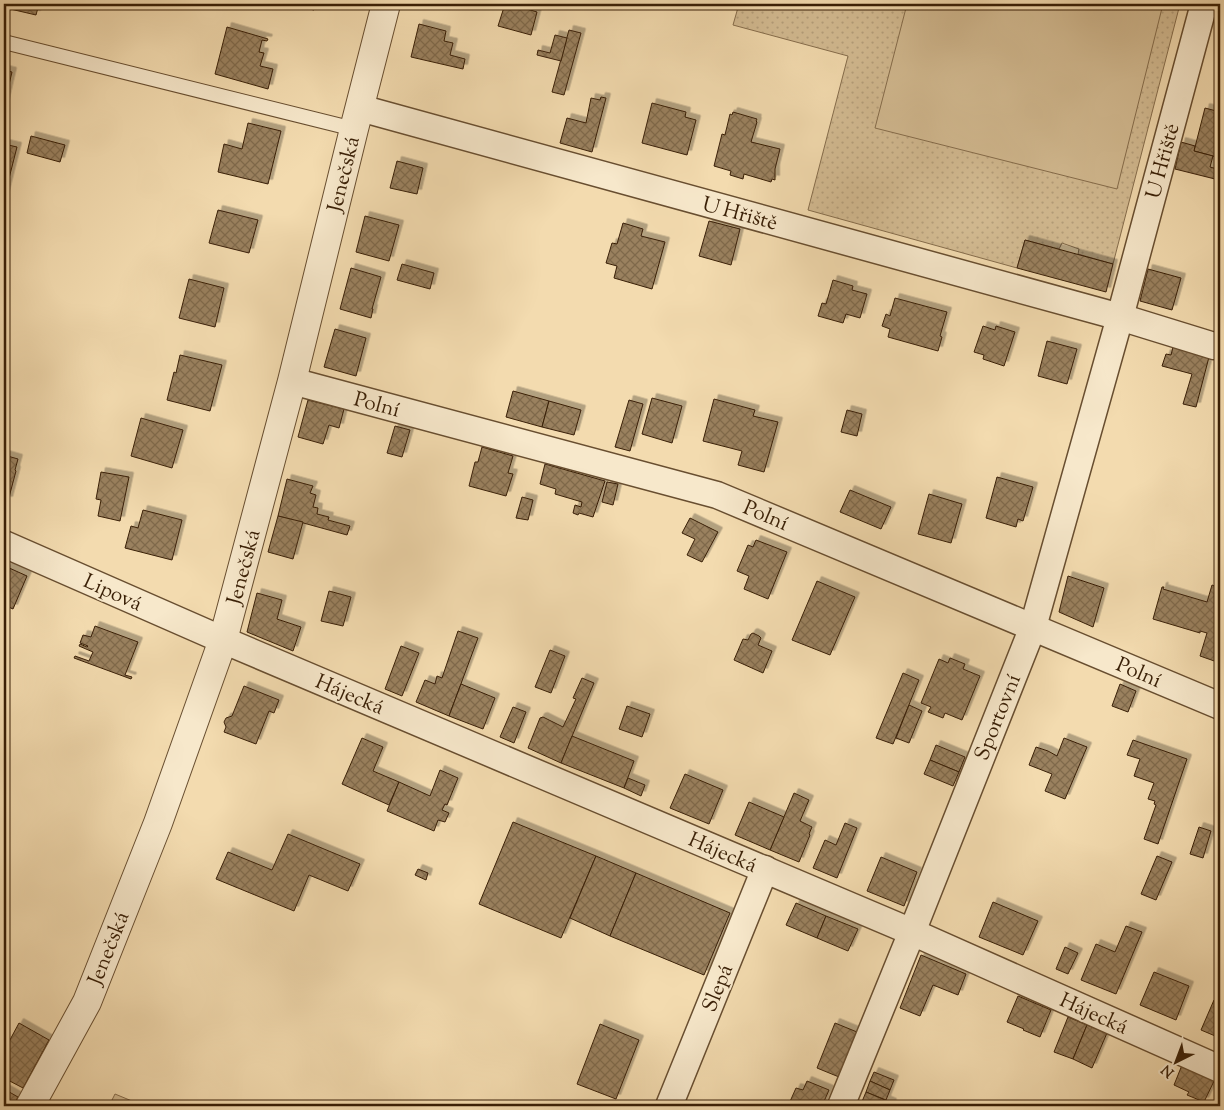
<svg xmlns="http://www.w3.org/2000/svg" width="1224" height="1110" viewBox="0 0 1224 1110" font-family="'Sorts Mill Goudy',serif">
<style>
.green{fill:url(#green-dots);stroke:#866d4c}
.pitch{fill:#d3bb92;stroke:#866d4c}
.building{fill:url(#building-cross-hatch);stroke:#391f06;filter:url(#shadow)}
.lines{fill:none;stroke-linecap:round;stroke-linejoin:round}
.service-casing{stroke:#684e30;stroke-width:16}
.minor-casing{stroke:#684e30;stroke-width:29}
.tertiary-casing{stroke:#684e30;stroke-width:30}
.service{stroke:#f7e8cb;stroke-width:14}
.minor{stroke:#f7e8cb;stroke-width:26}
.tertiary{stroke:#f7e8cb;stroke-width:28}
.labels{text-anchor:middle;stroke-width:4;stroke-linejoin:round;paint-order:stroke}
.street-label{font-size:21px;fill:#391f06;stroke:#f7e8cb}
</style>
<defs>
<pattern id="green-dots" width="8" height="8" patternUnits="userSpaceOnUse" patternTransform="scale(1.25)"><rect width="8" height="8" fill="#d3bb92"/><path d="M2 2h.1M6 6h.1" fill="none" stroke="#b6a07c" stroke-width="1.8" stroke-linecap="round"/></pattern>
<pattern id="building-cross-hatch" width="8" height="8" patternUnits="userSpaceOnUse" patternTransform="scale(1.25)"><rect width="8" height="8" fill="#9a815e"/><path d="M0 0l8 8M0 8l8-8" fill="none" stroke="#7f694c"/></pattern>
<filter id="shadow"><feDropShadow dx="4.5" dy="-4.5" stdDeviation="0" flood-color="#0004"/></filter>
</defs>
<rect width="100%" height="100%" fill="#f3dbaf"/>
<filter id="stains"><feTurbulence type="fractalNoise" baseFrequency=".004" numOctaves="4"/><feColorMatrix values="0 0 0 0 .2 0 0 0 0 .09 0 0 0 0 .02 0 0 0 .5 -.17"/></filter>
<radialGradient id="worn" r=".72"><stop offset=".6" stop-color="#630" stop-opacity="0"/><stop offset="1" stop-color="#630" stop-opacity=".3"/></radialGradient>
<polygon class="green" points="739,4 1180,4 1113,264 1078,254 1079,249 1062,243 1059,249 1025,240 1017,268 808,210 848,56 733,25"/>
<g class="pitch">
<polygon points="907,4 1163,4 1117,189 875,128"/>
<polygon points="115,1094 144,1106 109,1106"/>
</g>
<g class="building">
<polygon points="7,4 39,4 36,15 6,8"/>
<polygon points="288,4 316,4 314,10"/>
<polygon points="505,4 529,4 527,9 537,12 531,35 498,26"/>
<polygon points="419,24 446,31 444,41 453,43 450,55 465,59 463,69 411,57"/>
<polygon points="227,27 268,39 267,41 262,40 259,52 264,53 260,66 273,69 268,89 215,74"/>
<polygon points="569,30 581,33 564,95 552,92"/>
<polygon points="555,35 567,38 561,61 537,55 538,50 550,53"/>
<polygon points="4,70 12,72 4,106"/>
<polygon points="601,97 606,98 592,152 560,143 567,118 586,123 591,98 600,100"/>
<polygon points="652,103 686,112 685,117 696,120 687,155 642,143"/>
<polygon points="1205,108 1220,112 1220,158 1194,151"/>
<polygon points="733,112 757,119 756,121 757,122 751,142 780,149 775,169 775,180 772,179 771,182 744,174 743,179 730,175 731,171 714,166 722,134 725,135 730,114 732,115"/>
<polygon points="248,123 281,131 268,184 218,172 224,144 242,149"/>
<polygon points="31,136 65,145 60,162 27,153"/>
<polygon points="1181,142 1195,146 1194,151 1213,156 1210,167 1217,169 1215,179 1175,169"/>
<polygon points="4,144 17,147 4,198"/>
<polygon points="397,161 423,168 417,194 390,188"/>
<polygon points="218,210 258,220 249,253 209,243"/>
<polygon points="365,216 399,225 389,261 356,252"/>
<polygon points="709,221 740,229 731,265 699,256"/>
<polygon points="623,223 643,229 641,236 665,242 652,289 614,278 617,266 606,263 612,243 617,244"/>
<polygon points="1025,240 1113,264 1106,292 1017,268"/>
<polygon points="402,264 434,273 430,289 397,280"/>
<polygon points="351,268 381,277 372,309 373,309 371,318 340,309"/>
<polygon points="1148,269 1181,278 1172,310 1140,301"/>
<polygon points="189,279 224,288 215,327 179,318"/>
<polygon points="833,280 853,286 852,290 867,294 860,318 846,314 843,323 818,316 822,303 826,304"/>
<polygon points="895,298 947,312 940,336 942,337 938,351 888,337 890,329 882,326 886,314 890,316"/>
<polygon points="983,326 995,330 996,326 1015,332 1004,366 983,359 984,355 974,352"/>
<polygon points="335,329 366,338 356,376 324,367"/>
<polygon points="1047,341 1077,349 1067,384 1038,376"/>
<polygon points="1173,347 1209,357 1196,407 1183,404 1192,374 1162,366 1166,354 1171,355"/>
<polygon points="180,355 222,365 210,411 167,400 174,372 176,373"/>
<polygon points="513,391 549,401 542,427 506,417"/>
<polygon points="652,398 682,406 672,443 642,434"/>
<polygon points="714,399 755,410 753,416 778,422 764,472 738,465 742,451 703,441"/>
<polygon points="308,400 344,409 339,428 329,425 323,444 298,437"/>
<polygon points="629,400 643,404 630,451 615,447"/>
<polygon points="549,401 581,410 574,435 542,427"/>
<polygon points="847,410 862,414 857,436 841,432"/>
<polygon points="141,418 183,430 172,468 131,456"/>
<polygon points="395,426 410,430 402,457 387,453"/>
<polygon points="482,447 513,456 508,473 513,474 506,496 469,486 475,462 478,462"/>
<polygon points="4,455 18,459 15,470 16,471 8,501 4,500"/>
<polygon points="545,464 605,481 593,517 579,513 578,515 573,513 575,505 581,507 582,502 555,494 556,489 540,484"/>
<polygon points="101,472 129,477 120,521 98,516 101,500 96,499"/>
<polygon points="997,477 1033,487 1023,521 1018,519 1016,527 986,518"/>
<polygon points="287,479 313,486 310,493 316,495 313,507 318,508 317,514 329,517 328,520 350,526 347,535 278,516"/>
<polygon points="607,482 618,484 613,505 602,502"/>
<polygon points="850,490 891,507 881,529 840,512"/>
<polygon points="929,494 962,504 951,543 918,534"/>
<polygon points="522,497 533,500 528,520 516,518"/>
<polygon points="143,510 182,520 172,560 125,548 131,526 138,528"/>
<polygon points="278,516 303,522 293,559 268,552"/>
<polygon points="690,518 718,532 702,562 687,555 695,539 682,533"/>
<polygon points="756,540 787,552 768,599 744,589 749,576 737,571 748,545 753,547"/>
<polygon points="7,567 27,576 13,609 4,605 4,574"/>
<polygon points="1068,576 1104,588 1093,627 1059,612"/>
<polygon points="817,581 855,597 830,655 792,640"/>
<polygon points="1212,585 1220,588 1220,663 1200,656 1207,633 1200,631 1200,633 1153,619 1162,587 1164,587 1163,589 1207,602"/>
<polygon points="329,591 351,597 343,626 321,621"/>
<polygon points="257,593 282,600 277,619 301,627 293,651 247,632"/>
<polygon points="95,626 138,642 125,675 132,677 131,679 74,658 75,656 89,661 93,652 79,646 80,644 87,647 88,646 80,643 83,635 91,637"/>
<polygon points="458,631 478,638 449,716 416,702 425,680 435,684 437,676 442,678"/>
<polygon points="753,633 759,636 761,638 758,645 772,651 763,673 734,660 743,639 748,640 751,634"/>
<polygon points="401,646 419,653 402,696 385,689"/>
<polygon points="550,650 565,656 551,693 535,687"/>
<polygon points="950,658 965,664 963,669 980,676 962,720 945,713 943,718 928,712 931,707 921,703 939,659 948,663"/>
<polygon points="903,673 919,680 893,744 876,738"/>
<polygon points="582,678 594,683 561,763 528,748 540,718 543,717 563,727 576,699 573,698"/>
<polygon points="461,684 495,698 483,729 449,716"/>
<polygon points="1120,684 1136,691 1128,712 1112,706"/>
<polygon points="244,686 279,700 274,713 269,711 256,744 224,732 226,727 224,722 226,718 232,716"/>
<polygon points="909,705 922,711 909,743 896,738"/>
<polygon points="627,706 650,714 642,737 619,729"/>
<polygon points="513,707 526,712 514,743 500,737"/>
<polygon points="572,736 634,761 624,788 561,763"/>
<polygon points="362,738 383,747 373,771 399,782 389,805 342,784"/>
<polygon points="1064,738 1087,747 1065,799 1045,791 1052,774 1029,765 1036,747 1048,751 1057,756"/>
<polygon points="1133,740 1187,759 1158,844 1144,839 1156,805 1154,804 1155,801 1148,799 1154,783 1134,776 1140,759 1127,755"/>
<polygon points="936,745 965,757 959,772 930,760"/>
<polygon points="930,760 959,772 953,786 924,774"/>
<polygon points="440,770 458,778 447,805 445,804 442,810 449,813 445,822 438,820 434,831 387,811 399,782 430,796"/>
<polygon points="685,774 723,790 709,824 670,808"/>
<polygon points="628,778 645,785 641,796 624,788"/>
<polygon points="794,793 809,800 800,821 812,827 809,834 810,835 799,862 770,850"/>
<polygon points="749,802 784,817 770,850 735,835"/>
<polygon points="1220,806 1220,823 1215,821"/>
<polygon points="513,822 596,856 561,938 479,904"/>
<polygon points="845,823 857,828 837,878 813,868 825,840 836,845"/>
<polygon points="1199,827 1211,831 1203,858 1190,854"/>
<polygon points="288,834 360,864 348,891 309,875 294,911 216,879 228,852 272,870"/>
<polygon points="596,856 636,873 610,936 570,918"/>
<polygon points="1157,856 1172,862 1156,900 1141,894"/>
<polygon points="881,857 917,872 904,906 867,891"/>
<polygon points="418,869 428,873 426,880 415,875"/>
<polygon points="636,873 730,913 704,975 610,936"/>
<polygon points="993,902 1038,921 1023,955 979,937"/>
<polygon points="796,903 826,916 817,938 786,925"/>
<polygon points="826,916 858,929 848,951 817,938"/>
<polygon points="1126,926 1142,932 1116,994 1081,980 1096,944 1115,952"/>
<polygon points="1065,947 1078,953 1068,974 1056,969"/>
<polygon points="921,955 966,974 958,995 933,985 920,1016 900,1008"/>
<polygon points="1154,972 1189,986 1176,1020 1140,1005"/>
<polygon points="1018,996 1051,1010 1040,1037 1023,1030 1024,1029 1007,1022"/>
<polygon points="1214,1000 1220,1002 1220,1038 1201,1030"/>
<polygon points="1068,1017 1087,1025 1073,1059 1054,1052"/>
<polygon points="19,1023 49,1040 23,1088 4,1078 4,1051"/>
<polygon points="835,1023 857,1032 839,1077 817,1068"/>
<polygon points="600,1024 639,1040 616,1099 577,1084"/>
<polygon points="1087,1025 1107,1033 1092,1068 1073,1059"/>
<polygon points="1182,1065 1215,1079 1204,1102 1187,1095 1189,1092 1174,1085"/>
<polygon points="874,1072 894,1080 890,1090 870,1081"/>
<polygon points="807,1081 829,1090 822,1106 788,1106 796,1088 803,1090"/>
<polygon points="870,1081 890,1090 886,1100 866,1092"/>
<polygon points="4,1089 18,1097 13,1106 4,1106"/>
<polygon points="866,1092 892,1103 891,1106 866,1106 861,1104"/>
</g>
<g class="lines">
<defs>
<polyline id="service" points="4,42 354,129"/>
<g id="minor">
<polyline points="360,108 1120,317 1214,346"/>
<polyline points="292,381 717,495 1220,706"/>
<polyline points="4,544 223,640 912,932 1220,1069"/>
<polyline points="669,1106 765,869"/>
<polyline points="841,1106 912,932 1033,627 1120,317 1204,4"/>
</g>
<polyline id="tertiary" points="30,1106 87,1002 158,823 223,640 292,381 354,129 386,4"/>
</defs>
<use href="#service" class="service-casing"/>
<use href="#minor" class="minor-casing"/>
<use href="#tertiary" class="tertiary-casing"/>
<use href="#service" class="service"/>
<use href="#minor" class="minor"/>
<use href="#tertiary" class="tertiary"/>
</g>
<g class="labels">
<g class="street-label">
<text transform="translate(1162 161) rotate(-75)" y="7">U Hřiště</text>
<text transform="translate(343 174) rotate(-76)" y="7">Jenečská</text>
<text transform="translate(740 213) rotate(15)" y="7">U Hřiště</text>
<text transform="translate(377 404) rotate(15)" y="7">Polní</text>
<text transform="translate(766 515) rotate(23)" y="7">Polní</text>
<text transform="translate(243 567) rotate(-75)" y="7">Jenečská</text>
<text transform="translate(113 592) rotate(24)" y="7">Lipová</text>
<text transform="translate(1139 672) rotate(23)" y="7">Polní</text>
<text transform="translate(350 694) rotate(23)" y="7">Hájecká</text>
<text transform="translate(997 717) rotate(-68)" y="7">Sportovní</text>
<text transform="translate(723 852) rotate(23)" y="7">Hájecká</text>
<text transform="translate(108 948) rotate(-68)" y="7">Jenečská</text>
<text transform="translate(717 988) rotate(-68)" y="7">Slepá</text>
<text transform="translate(1094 1013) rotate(24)" y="7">Hájecká</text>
</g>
</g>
<rect width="1224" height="1110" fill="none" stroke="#f3dbaf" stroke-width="20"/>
<rect x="5" y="5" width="1214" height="1100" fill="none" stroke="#391f06" stroke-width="2.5"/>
<rect x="10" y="10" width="1204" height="1090" fill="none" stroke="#391f06"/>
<g transform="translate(1176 1062) rotate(222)" stroke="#f7e8cb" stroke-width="4" paint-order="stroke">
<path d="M0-4L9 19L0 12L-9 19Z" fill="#391f06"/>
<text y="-8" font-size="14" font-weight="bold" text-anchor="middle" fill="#391f06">N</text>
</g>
<rect width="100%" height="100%" filter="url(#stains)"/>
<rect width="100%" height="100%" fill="url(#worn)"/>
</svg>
